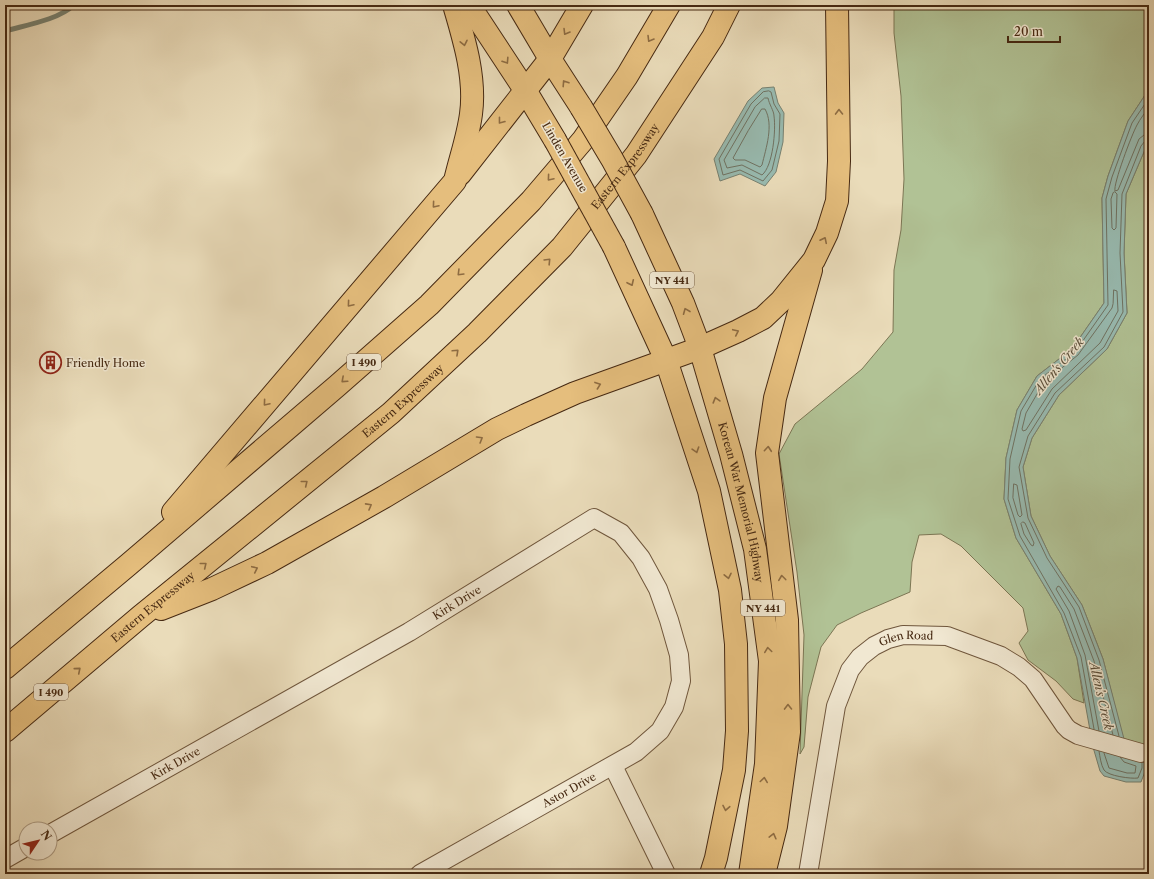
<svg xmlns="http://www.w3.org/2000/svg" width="1154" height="879" viewBox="0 0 1154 879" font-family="'Libre Caslon Text',serif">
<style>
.green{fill:#b1c295;stroke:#7c7654}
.water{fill:#98bbb1;stroke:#778171}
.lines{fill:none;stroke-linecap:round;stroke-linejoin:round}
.shore{stroke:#6f7262;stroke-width:1}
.stream{stroke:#778171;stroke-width:5}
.minor-casing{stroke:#6f563c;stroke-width:20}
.major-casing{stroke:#462912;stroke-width:24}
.highway-casing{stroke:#462912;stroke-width:24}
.minor{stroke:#f1e8d2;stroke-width:18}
.major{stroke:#e5be7d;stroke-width:22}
.highway{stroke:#e5be7d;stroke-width:22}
.major-bridge-casing{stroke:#462912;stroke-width:24;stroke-linecap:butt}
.major-bridge{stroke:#e5be7d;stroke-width:22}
.oneway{stroke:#8e6c42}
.labels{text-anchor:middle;stroke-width:3;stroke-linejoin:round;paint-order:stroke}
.shield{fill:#f1e8d2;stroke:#79624c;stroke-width:1}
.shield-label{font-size:10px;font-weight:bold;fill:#462912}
.street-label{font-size:11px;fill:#462912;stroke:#f1e8d2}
.poi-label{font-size:11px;fill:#462912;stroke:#f1e8d2;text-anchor:start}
.water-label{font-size:12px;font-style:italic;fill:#5a4e3a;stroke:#f1e8d2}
</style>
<rect width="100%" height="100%" fill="#eadcba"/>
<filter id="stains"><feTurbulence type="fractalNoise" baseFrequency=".005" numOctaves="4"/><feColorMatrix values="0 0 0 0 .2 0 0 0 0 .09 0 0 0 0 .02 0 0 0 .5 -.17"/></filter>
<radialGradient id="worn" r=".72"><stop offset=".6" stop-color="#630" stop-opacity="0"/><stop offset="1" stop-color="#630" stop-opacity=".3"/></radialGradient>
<g class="green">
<polygon points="894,5 1149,5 1149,89 1128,121 1108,176 1102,198 1104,303 1072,349 1037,376 1017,410 1006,458 1004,499 1016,538 1061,614 1077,658 1084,703 1073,699 1056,681 1028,660 1019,643 1028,631 1023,608 961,546 941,534 919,535 912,562 910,592 861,613 837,625 821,647 808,697 804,747 800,754 804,635 797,572 779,454 795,424 862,369 893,332 894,270 901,230 904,179 901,96 894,33"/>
<polygon points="1149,140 1149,757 1146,759 1127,754 1103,659 1082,605 1050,556 1031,516 1023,467 1032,438 1059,395 1107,349 1127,313 1124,253 1126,194"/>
</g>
<g class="water">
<polygon points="774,87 778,103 784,113 783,142 776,172 765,186 740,174 720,181 714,159 748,101 762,88"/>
<polygon points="1149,89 1149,140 1126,194 1124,253 1127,313 1107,349 1059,395 1032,438 1023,467 1031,516 1050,556 1082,605 1103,659 1128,754 1146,759 1146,769 1141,782 1126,782 1104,776 1100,771 1093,747 1077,658 1061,614 1016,538 1004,499 1006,458 1017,410 1037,376 1072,349 1104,303 1102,198 1108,176 1128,121"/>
</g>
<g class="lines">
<g class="shore">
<polygon points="769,91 771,92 774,104 780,114 779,141 772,170 763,181 740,170 723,175 719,159 751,104 763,92"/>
<path d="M765,98H768C769,104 774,111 774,116C776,130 773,166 762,175L742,165L727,168L724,160L755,107Z"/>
<path d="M1149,107C1145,113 1140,119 1137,125C1132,134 1113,184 1115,191L1118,190L1139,139L1144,135L1149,134"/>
<path d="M762,109H765C774,125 766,148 762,165L760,167L745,160H735L733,158L748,131Z"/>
<polygon points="1115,192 1117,194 1116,228 1114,230 1112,228 1111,199 1113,193"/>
<polygon points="1114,290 1117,291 1118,311 1100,343 1052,389 1026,430 1023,431 1022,429 1026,413 1044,382 1078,355 1112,308 1113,304"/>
<polygon points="1014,484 1017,485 1022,515 1020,517 1018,515 1013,498"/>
<polygon points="1023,522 1025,523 1034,543 1033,546 1031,545 1024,534 1021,524"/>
<polyline points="1094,729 1081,657 1064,613 1020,536 1008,499 1010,459 1021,411 1040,379 1075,352 1108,305 1106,199 1112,177 1132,123 1149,98"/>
<polyline points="1099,731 1085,655 1069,611 1056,589 1058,586 1060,587 1074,609 1094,661 1113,735"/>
<polyline points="1119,736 1099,660 1079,607 1047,558 1028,518 1019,467 1028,436 1055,393 1104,347 1123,312 1120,253 1122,194 1141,146 1145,141 1149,139"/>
<path d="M1099,751C1100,757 1101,765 1104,770C1108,776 1131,779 1138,778L1142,768V763"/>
<polyline points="1104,753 1109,768 1127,773 1135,773 1136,766 1124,762 1120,757"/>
</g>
<path class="stream" d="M5,31C26,25 58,20 74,5"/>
<defs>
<g id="minor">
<polyline points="613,766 666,874"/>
<path id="s1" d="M50,834L409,632L594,518L621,533L641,558L658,589L669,620L679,655L681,681L674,707L660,731L636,752L420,874"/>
<polyline points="5,859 26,847"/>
<path id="s2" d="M808,874L836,706L850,670L860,657L874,646L888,639L903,635L947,636L1001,656L1019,667L1033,679L1065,726L1069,730L1078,735L1141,753"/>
</g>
<g id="major">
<polyline points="469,5 525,90 555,140"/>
<polyline points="518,5 550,59 581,107"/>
<path id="s3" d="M642,214L683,303L700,348L731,454L755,549L770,661L766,764L750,874"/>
<polyline points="614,247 666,360 709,491 730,590 736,644 737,731 734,770 716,858 711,874"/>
</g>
<g id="highway">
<polyline points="460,174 550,59 582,5"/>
<path d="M173,512L455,181C460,159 468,137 471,114C476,78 464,39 454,5"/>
<polyline points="161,609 212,589 267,563 384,497 497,429 526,415 575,393 700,348 738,331 763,318 781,301 814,260 827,233 837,201 839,161 837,5"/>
<polyline points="5,668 128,565 337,386 429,305 531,201 583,140 627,76 669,5"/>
<path id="s4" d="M5,731L141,616L391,413L477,333L562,247L636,155L713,37L729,5"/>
<polyline points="764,874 776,826 789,732 787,620 767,453 775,398 811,270"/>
</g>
</defs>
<use href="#minor" class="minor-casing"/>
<use href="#major" class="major-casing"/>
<use href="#highway" class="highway-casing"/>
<use href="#minor" class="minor"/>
<use href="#major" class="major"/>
<use href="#highway" class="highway"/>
<defs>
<g id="major-bridge">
<polyline points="581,107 612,159 642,214"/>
<polyline points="555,140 614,247"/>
</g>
</defs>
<use href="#major-bridge" class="major-bridge-casing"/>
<use href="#major-bridge" class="major-bridge"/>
</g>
<defs><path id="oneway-chevron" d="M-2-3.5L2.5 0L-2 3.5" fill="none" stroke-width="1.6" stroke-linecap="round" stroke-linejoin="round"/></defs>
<g class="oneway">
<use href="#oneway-chevron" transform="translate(566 32) rotate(121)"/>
<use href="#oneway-chevron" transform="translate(650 39) rotate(121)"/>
<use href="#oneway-chevron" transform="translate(464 43) rotate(78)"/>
<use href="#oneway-chevron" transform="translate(506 61) rotate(57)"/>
<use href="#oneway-chevron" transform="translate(565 83) rotate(-123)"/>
<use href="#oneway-chevron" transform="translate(839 112) rotate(-91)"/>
<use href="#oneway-chevron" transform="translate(501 121) rotate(128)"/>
<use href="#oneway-chevron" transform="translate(550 178) rotate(130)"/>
<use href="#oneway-chevron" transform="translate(435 205) rotate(130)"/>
<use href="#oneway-chevron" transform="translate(824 240) rotate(-64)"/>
<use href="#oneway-chevron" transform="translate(548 261) rotate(-46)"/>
<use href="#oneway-chevron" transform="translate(460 273) rotate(135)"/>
<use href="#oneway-chevron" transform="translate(631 283) rotate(65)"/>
<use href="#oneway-chevron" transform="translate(350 304) rotate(130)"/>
<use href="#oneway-chevron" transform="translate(686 311) rotate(-112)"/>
<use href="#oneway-chevron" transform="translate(736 332) rotate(-25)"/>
<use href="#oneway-chevron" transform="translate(456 352) rotate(-43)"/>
<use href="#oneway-chevron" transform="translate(344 380) rotate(138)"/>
<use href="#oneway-chevron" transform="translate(598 385) rotate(-20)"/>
<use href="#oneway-chevron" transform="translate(716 400) rotate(-106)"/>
<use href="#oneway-chevron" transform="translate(266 403) rotate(130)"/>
<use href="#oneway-chevron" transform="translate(480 439) rotate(-31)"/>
<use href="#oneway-chevron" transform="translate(768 449) rotate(-85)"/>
<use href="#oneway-chevron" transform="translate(696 450) rotate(72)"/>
<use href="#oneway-chevron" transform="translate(305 483) rotate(-39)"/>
<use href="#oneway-chevron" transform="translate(369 506) rotate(-29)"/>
<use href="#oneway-chevron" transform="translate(204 565) rotate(-39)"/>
<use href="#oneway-chevron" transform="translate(255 569) rotate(-25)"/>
<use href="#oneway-chevron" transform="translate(728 576) rotate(78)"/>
<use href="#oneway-chevron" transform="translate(782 578) rotate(-97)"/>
<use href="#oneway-chevron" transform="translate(768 650) rotate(-98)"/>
<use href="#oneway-chevron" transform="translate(78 670) rotate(-40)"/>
<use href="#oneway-chevron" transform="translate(788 707) rotate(-91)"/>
<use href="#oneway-chevron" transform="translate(764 780) rotate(-82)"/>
<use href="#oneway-chevron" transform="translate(726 808) rotate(101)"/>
<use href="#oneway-chevron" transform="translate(773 836) rotate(-76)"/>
</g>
<defs>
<symbol id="building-ring" viewBox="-11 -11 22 22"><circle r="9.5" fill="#f1e8d2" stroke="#8f2418" stroke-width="1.5"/><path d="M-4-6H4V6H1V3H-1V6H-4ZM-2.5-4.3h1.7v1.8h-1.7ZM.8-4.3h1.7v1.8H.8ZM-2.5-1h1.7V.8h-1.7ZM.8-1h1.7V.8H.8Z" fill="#8f2418"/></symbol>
</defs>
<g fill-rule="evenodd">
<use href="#building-ring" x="38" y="350" width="25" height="25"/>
</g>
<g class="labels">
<g class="shield">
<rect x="650" y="272" width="44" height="16" rx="3"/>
<rect x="347" y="354" width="34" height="16" rx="3"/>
<rect x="741" y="600" width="44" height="16" rx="3"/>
<rect x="34" y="684" width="34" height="16" rx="3"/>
</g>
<g class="shield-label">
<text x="672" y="284">NY 441</text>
<text x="364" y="366">I 490</text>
<text x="763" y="612">NY 441</text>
<text x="51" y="696">I 490</text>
</g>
<g class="street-label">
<text transform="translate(565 157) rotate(60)" y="4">Linden Avenue</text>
<text dy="4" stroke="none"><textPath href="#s4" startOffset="841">Eastern Expressway</textPath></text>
<text dy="4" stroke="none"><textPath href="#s4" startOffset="517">Eastern Expressway</textPath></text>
<text dy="4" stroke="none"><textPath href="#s3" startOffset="306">Korean War Memorial Highway</textPath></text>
<text dy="4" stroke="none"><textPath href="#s1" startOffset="468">Kirk Drive</textPath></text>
<text dy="4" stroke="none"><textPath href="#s4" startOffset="193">Eastern Expressway</textPath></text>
<text dy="4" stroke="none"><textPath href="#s2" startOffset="277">Glen Road</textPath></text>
<text dy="4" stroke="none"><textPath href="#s1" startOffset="144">Kirk Drive</textPath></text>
<text transform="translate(569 790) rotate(-29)" y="4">Astor Drive</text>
</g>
<g class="poi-label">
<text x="66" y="367">Friendly Home</text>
</g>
<g class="water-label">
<text transform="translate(1059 366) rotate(-50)" y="4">Allen's Creek</text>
<text transform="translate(1101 696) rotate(77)" y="4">Allen's Creek</text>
</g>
</g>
<rect width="1154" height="879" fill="none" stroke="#eadcba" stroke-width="20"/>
<rect x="6" y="6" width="1142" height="867" fill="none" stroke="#462912" stroke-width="2"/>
<rect x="10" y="10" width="1134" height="859" fill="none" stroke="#462912"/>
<g transform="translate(38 841) rotate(55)"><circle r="19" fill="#f1e8d2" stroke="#ad9c85"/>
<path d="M0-3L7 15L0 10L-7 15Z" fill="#8f2418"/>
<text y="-6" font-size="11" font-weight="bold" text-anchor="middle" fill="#462912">N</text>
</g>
<path d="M1008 36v6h52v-6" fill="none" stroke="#462912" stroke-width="2"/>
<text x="1014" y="36" font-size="12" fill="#462912" stroke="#f1e8d2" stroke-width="3" paint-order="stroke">20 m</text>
<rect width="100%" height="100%" filter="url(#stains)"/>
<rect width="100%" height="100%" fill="url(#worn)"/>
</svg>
